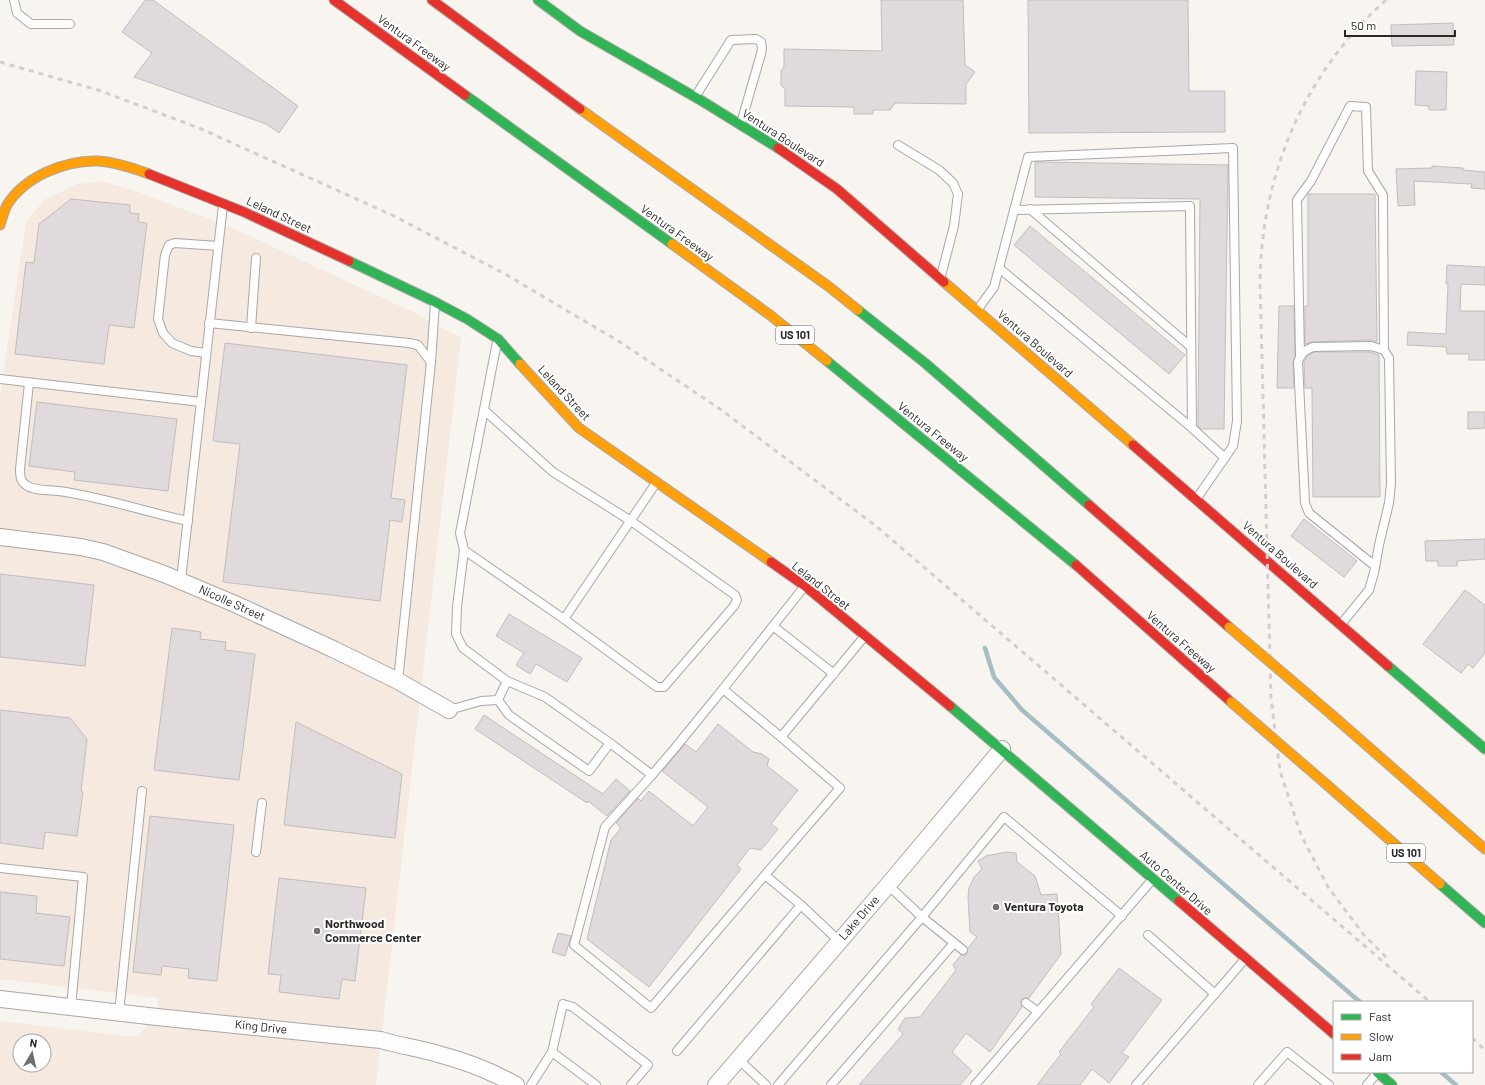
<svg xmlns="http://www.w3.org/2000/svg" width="1485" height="1085" viewBox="0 0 1485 1085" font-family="Barlow,sans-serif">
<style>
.industrial{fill:#f6e9df;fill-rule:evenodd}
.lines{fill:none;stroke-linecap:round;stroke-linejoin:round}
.stream{stroke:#a6bdc4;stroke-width:4.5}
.building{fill:#e0dadd;stroke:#c0bdbd}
.lane-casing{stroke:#aaa7a4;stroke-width:10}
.street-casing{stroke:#aaa7a4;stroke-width:18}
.fast-casing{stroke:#aaa7a4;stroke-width:11}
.slow-casing{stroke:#aaa7a4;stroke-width:11}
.jam-casing{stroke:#aaa7a4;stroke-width:11}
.lane{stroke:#fefdfd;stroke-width:8}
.street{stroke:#fefdfd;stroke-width:16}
.fast{stroke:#30b455;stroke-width:9}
.slow{stroke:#ff9f0a;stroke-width:9}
.jam{stroke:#e5322d;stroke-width:9}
.rail{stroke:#d1cfcf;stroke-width:3;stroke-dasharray:5 5;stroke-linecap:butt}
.slow-bridge-casing{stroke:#aaa7a4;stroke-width:11;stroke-linecap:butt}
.slow-bridge{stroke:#ff9f0a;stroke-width:9}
.poi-dot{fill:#736f6d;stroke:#fff;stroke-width:1.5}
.labels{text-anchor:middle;stroke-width:4;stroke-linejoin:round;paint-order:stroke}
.shield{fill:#fff;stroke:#6b6867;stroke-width:1}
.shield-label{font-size:11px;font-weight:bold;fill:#2b2826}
.street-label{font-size:12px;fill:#2b2826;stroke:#fff}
.poi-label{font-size:12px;font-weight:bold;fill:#2b2826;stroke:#fff;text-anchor:start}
</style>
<rect width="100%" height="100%" fill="#f8f4f0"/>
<path class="industrial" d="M104,182L132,190L228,226L415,313L461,338L376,1085H0V1021L136,1037L157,1017L158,998L0,979V396L26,222L44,200L77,184ZM20,1041H44V1065H20Z"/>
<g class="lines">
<g class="stream">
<polyline points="985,648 994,677 1022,710 1360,1002"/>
<polyline points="1441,1072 1456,1085"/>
</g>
</g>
<g class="building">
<polygon points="145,0 153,0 298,106 279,133 266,124 134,77 152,53 122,32"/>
<polygon points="881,0 963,0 965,65 975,72 966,84 966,104 895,103 890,110 873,110 873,114 854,114 854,107 785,106 785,89 781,85 781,71 784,67 784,49 882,51"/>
<polygon points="1028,0 1188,0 1189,91 1225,91 1225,132 1029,133"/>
<polygon points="1453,23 1454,45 1392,46 1391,25"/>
<polygon points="1416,71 1447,72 1446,110 1429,110 1429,106 1415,105"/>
<polygon points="1035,162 1228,165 1224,429 1201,429 1198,426 1200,199 1035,197"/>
<polygon points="1432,166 1463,168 1463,170 1485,172 1485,189 1471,188 1472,184 1414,181 1415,205 1398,206 1396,169 1432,168"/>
<polygon points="1308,194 1375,194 1377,342 1371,340 1313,342 1305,344 1305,306 1308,306"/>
<polygon points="71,199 130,205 130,213 139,214 138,222 147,223 134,328 109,325 104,364 15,354 26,262 34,263 39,224"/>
<polygon points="1030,226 1185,355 1169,374 1014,245"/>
<polygon points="1447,265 1485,267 1485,285 1461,284 1460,311 1485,311 1485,360 1469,360 1469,354 1447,354 1446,347 1407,345 1408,332 1446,334 1448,284 1446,284"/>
<polygon points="1279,306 1294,306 1295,356 1293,362 1294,388 1277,388"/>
<polygon points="225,343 407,365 391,498 405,500 402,522 390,520 380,601 223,582 240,444 213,441"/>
<polygon points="1314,352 1370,352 1379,355 1380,497 1313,497 1312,388 1305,388 1304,363 1307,356"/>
<polygon points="37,402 177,419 168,491 74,480 75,472 29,466"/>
<polygon points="1468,412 1485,412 1485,428 1468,429"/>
<polygon points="1304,519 1357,561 1344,577 1291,536"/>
<polygon points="1485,539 1485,559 1457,561 1457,566 1438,566 1438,561 1426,561 1425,541"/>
<polygon points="0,574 94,585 85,666 0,657"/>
<polygon points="1465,590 1485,605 1485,653 1473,668 1468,664 1461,673 1423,644"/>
<polygon points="509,614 582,658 567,682 536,664 530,674 516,665 524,653 496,636"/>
<polygon points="172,628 201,632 200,639 226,642 225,650 255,654 239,780 154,770"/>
<polygon points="0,710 70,718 87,739 81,791 83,792 77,836 45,832 43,849 0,843"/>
<polygon points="484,715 603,794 616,779 630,791 607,816 588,801 587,803 475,729"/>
<polygon points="296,722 402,774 395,838 284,825"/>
<polygon points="718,724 753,752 762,754 769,759 767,766 798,790 771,824 778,829 761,850 750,848 737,865 741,869 649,987 587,939 611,840 621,828 616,823 638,798 641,801 649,791 693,826 708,807 662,771 685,744 696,752"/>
<polygon points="150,816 234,825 217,981 188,978 189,969 162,966 161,975 133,972"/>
<polygon points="1006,852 1016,853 1017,862 1035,876 1041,895 1057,894 1061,954 1029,998 1024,998 1021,1000 1021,1005 1022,1007 990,1052 966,1033 952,1052 972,1071 960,1085 859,1085 903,1034 898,1029 905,1018 920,1017 956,970 953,965 961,955 965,955 967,953 968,948 977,937 970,932 968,897 969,888 974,877 982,869 978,861 986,856"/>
<polygon points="279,878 366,888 355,981 342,979 339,999 279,992 281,975 268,974"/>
<polygon points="0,892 37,896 36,913 70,917 64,966 0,959"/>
<polygon points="558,933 571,936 565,956 552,952"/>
<polygon points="1119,968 1162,1000 1122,1053 1129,1057 1109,1083 1092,1069 1080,1085 1037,1085 1061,1054 1059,1052 1094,1007 1091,1004"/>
</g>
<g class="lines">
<defs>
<g id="lane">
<polyline points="14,0 17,13 31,24 70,24"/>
<polyline points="695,97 731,40 756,39 761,42 762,48 761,54 741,123"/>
<polyline points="898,145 939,170 953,183 958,194 954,226 941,276"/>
<polyline points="1030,209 1191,347"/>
<polyline points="1014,210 1190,206 1192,428"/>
<polyline points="999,268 1192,428 1225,458"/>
<polyline points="978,309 994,287 1028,157 1233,148 1237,421 1233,446 1197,498"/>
<polyline points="209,323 409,343 418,345 431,362 398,681"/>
<polyline points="251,328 256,258"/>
<polyline points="497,342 460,533 464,550 564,619 656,483"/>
<polyline points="206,353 191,351 172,343 163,333 158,319 165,255 169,245 175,243 218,246"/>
<polyline points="1300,355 1297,200 1311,181 1350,106 1366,107 1368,171 1383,195 1384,350"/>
<polyline points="431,362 435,303"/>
<polyline points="0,379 201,402"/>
<path d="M29,383L20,469C20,475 20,481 26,485C34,491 50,490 59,491C103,497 145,512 188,521"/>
<polyline points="484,410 553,472 631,521 735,595 737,600 734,606 664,687 657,687 564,619"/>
<polyline points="464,550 457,607 456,634 463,648 507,681 498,700"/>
<polyline points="181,580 223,205"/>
<polyline points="804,587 723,689 781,737 864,637"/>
<path d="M1342,623L1369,590L1374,573L1379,545L1389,503L1391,484L1389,358L1384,350L1371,346L1313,347C1305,350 1301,353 1298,362L1305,503L1309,513L1375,566"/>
<polyline points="773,626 834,674"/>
<polyline points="507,681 545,697 610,743"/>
<polyline points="449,710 481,701 498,700 509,715 589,771 610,743 652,775 675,748 723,689"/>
<polyline points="781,737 840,788 765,875 801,905 839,941"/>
<polyline points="652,775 605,827 574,945 651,1008 765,875"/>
<polyline points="256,852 262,803"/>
<polyline points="0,868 83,877 71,1007"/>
<polyline points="1148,935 1215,994"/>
<polyline points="963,950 922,917 1004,817 1122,916"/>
<polyline points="1026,1003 1038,1012"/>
<polyline points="119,1013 142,791"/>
<polyline points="677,1051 801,905"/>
<polyline points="552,1052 596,1085"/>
<polyline points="738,1059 766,1085"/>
<polyline points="531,1085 552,1052 563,1004 573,1007 648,1065 631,1085"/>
<polyline points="778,1085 922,917 888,885"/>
<polyline points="831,1085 954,943"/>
<polyline points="975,1085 1152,880"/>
<polyline points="1136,1085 1245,959"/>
<polyline points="1258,1085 1287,1052 1329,1085"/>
<polyline points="1367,1085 1377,1073"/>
</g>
<g id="street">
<polyline points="0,537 81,547 103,552 164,574 235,604 333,649 398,681 449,710"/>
<path d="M0,999L157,1017L381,1040C400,1046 419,1048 438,1054C465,1061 491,1071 516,1085"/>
<polyline points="716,1085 888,885 1002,749"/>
</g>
<g id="fast">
<polyline points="538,0 580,31 702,101 778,148"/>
<polyline points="465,95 672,244"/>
<polyline points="349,261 435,302 467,319 498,339 520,364"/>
<polyline points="858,310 925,363 1089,505"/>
<polyline points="827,361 1076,565"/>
<polyline points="1388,666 1485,749"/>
<polyline points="950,706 1179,901"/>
<polyline points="1440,884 1485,923"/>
<polyline points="1377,1072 1392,1085"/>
</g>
<g id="slow">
<polyline points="580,109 828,286 858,310"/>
<path d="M0,225C2,218 4,211 7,205C25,176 66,160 98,161C116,162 133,168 149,174"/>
<polyline points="672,244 770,315 827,361"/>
<polyline points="944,282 1133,445"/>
<polyline points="520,364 579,428 771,562"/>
<polyline points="1332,715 1485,849"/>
<polyline points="1326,784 1440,884"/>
</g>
<g id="jam">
<polyline points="334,0 465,95"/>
<polyline points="432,0 580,109"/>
<polyline points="778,148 837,189 944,282"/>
<polyline points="149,174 244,212 349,261"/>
<polyline points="1133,445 1388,666"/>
<polyline points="1089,505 1229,627"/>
<polyline points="771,562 805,586 950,706"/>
<polyline points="1076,565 1231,702"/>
<polyline points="1179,901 1334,1034"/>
</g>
</defs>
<use href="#lane" class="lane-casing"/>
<use href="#street" class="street-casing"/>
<use href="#fast" class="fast-casing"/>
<use href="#slow" class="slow-casing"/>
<use href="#jam" class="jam-casing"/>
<use href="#lane" class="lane"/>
<use href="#street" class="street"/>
<use href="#fast" class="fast"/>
<use href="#slow" class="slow"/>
<use href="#jam" class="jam"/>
<g class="rail">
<path d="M1386,0C1304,73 1261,175 1260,283L1271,698L1280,771L1301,835L1328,887L1364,935L1387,958"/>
<polyline points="0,62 98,90 199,128 392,215 505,274 620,342 720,409 876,526 1430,1002"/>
<polyline points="1472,1038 1485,1050"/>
</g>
<defs>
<g id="slow-bridge">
<polyline points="1229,627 1332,715"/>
<polyline points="1231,702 1326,784"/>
</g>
</defs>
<use href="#slow-bridge" class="slow-bridge-casing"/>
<use href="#slow-bridge" class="slow-bridge"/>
</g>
<g class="poi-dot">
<circle cx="996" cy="907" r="4"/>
<circle cx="317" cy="931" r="4"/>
</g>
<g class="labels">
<g class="shield">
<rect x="776" y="326" width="38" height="18" rx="3"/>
<rect x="1387" y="844" width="38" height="18" rx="3"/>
</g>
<g class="shield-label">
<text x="795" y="339">US 101</text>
<text x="1406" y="857">US 101</text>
</g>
<g class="street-label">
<text transform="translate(414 43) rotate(36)" y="4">Ventura Freeway</text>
<text transform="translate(783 138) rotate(33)" y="4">Ventura Boulevard</text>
<text transform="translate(279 215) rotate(25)" y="4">Leland Street</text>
<text transform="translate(677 233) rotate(36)" y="4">Ventura Freeway</text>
<text transform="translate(1035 344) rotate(41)" y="4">Ventura Boulevard</text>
<text transform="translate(564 393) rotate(47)" y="4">Leland Street</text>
<text transform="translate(933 432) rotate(39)" y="4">Ventura Freeway</text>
<text transform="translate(1280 555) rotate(41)" y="4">Ventura Boulevard</text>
<text transform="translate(821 586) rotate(38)" y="4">Leland Street</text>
<text transform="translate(232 603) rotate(24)" y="4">Nicolle Street</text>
<text transform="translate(1181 642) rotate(41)" y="4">Ventura Freeway</text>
<text transform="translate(1176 883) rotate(41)" y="4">Auto Center Drive</text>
<text transform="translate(859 918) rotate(-49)" y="4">Lake Drive</text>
<text transform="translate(261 1027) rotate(6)" y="4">King Drive</text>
</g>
<g class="poi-label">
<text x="1004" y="911">Ventura Toyota</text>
<text x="325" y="928">Northwood<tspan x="325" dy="14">Commerce Center</tspan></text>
</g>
</g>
<rect x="1333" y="1001" width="140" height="72" fill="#ffffff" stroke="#aaa9a8"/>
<rect x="1341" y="1014" width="20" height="6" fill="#30b455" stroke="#aaa9a8"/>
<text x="1369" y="1021" font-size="12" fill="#2b2826">Fast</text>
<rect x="1341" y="1034" width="20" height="6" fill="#ff9f0a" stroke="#aaa9a8"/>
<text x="1369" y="1041" font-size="12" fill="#2b2826">Slow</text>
<rect x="1341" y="1054" width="20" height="6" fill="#e5322d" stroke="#aaa9a8"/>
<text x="1369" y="1061" font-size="12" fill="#2b2826">Jam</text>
<g transform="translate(32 1053) rotate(9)"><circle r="19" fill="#ffffff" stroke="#aaa9a8"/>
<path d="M0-3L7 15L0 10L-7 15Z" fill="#736f6d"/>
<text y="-6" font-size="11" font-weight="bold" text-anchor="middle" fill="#2b2826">N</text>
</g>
<path d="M1345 30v6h110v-6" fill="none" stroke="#2b2826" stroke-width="2"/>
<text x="1351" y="30" font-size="12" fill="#2b2826" stroke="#ffffff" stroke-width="3" paint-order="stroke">50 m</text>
</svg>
